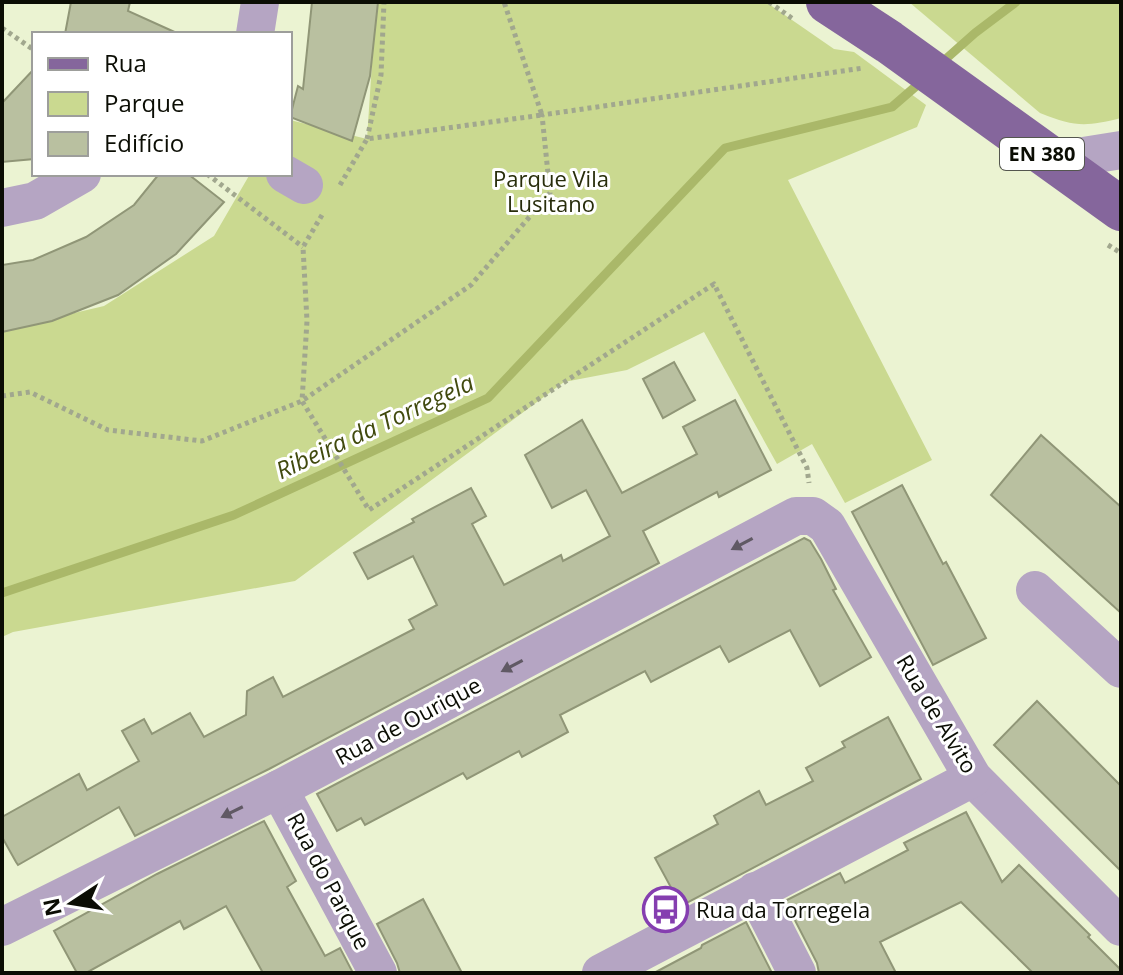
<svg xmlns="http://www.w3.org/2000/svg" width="1123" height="975" viewBox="0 0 1123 975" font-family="'Open Sans',sans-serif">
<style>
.green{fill:#cad990}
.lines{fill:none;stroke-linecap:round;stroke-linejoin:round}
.stream{stroke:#aab869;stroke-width:9}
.building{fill:#b9c0a0;stroke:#909677;stroke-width:2}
.path{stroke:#a1a78e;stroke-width:5;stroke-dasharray:4 4;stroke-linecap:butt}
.minor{stroke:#b5a5c3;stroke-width:38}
.major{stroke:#85669c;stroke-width:44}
.oneway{fill:#605964}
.labels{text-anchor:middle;stroke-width:6;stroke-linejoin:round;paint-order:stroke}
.shield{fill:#fff;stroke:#54564f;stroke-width:2}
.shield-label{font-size:20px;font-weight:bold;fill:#0b0d04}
.park-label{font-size:22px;fill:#282d0b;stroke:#fff}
.street-label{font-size:22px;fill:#0b0d04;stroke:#fff}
.poi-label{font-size:22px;fill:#0b0d04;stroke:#fff;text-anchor:start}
.water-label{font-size:24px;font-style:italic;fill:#414a0e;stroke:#fff}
</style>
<rect width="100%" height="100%" fill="#ebf3d2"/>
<g class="green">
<polygon points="376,2 766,2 834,49 854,52 926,105 917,127 788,180 932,460 845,503 812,444 777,464 704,332 627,370 564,382 295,581 13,632 2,637 2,330 104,306 214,236 250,174 290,174 290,120 367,139"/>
<path d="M909,2H1121V118C1085,127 1075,127 1040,113Z"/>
</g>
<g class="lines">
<g class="stream">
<polyline points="939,65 975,33 1016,2"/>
<polyline points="2,593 234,515 488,398 725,148 892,107 922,81"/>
</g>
</g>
<g class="building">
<polygon points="71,2 130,2 128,11 179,34 65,34"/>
<polygon points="312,2 378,2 370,76 352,141 290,117 298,86 303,89"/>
<polygon points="34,69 34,159 2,162 2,103"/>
<polygon points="159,174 188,174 224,202 176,254 118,295 52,321 2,332 2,265 33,260 86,237 134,205"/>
<polygon points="674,362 695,400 663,418 643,379"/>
<polygon points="735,400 771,470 719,497 717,492 643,531 659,563 269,769 135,836 119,807 18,865 16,862 2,837 2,817 79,774 87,790 139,761 122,731 144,719 152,734 190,713 204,737 246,715 247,691 273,677 283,697 414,629 409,620 437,605 413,556 368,579 354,553 414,522 412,519 471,488 486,516 472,524 504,585 561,555 563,561 610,536 586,490 552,508 525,455 582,420 622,493 697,454 683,427"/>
<polygon points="1041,435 1121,507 1121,613 991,495"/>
<polygon points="902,485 943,564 946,562 986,638 933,665 852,512"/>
<polygon points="804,538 810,541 821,559 836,589 833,590 871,657 820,686 790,630 729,662 720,646 651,682 645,671 560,715 568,732 522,757 519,751 467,779 463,773 365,825 361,818 337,831 317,794"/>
<polygon points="1037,701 1121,786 1121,871 994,745"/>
<polygon points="888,717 921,779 681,906 655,858 718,824 714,816 759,791 766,805 813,781 806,768 845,747 842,742"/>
<polygon points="966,812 1002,882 1019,865 1090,935 1088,937 1121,970 1121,973 1033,973 961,902 880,942 896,973 819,973 817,963 785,901 840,873 845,883 908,850 904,843"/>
<polygon points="264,821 296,881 287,887 325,956 340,948 353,973 263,973 226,906 184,929 180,921 86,973 77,973 54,931 157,874"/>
<polygon points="423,899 462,973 400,973 397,963 377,924"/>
<polygon points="746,922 772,973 654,973 701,948 702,945"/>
</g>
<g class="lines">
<g class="path">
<polyline points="769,2 793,19"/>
<polyline points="2,28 34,50"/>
<polyline points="367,139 381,75 384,2"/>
<polyline points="207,174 303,247"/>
<polyline points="340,185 367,139 542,115 504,2"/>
<polyline points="322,215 303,247 307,321 302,401 369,510 714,284 807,468 809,483"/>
<polyline points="1108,245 1121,253"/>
<polyline points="2,396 30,392 108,430 202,441 302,401 471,285 550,193 542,115 863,68"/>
</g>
<g class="minor">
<polyline points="255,34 260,2"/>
<polyline points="1052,161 1121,150"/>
<polyline points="285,174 304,185"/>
<polyline points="2,208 35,201 82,174"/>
<polyline points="1035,590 1121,669"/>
<polyline points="279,789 378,973"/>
<polyline points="755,891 797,973"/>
<polyline points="2,927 279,789 796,516 813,516 827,526 973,778 1121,927"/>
<polyline points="601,973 973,778"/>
</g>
<polyline class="major" points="828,2 889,42 1121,209"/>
</g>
<defs><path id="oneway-solid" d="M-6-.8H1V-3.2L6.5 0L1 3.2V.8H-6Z" transform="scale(2)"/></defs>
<g class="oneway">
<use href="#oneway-solid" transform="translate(742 544) rotate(152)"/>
<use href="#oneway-solid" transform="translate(512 666) rotate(152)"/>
<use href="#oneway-solid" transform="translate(232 812) rotate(154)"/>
</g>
<defs>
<symbol id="bus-ring" viewBox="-11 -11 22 22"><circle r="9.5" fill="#fff" stroke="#853eb0" stroke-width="1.5"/><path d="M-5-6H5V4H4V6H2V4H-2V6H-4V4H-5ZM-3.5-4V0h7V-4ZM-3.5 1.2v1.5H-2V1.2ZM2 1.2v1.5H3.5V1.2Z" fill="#853eb0"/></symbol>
</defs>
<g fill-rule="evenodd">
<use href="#bus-ring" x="640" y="884" width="51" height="51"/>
</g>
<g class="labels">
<rect class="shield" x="1000" y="138" width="84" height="32" rx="6"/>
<g class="shield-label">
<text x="1042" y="161">EN 380</text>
</g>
<g class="park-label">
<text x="551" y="187">Parque Vila<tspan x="551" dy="25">Lusitano</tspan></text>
</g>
<g class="street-label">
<text transform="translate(937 714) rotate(59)" y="8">Rua de Alvito</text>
<text transform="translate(408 721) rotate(-28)" y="8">Rua de Ourique</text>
<text transform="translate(329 881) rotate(62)" y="8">Rua do Parque</text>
</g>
<g class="poi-label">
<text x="696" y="918">Rua da Torregela</text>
</g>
<g class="water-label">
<text transform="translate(375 427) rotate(-25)" y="8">Ribeira da Torregela</text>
</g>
</g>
<rect width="1123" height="975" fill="none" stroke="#0b0d04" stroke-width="8"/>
<rect x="32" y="32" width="260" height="144" fill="#ffffff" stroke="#9d9e9b" stroke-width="2"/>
<rect x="48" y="58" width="40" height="12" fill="#85669c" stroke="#9d9e9b" stroke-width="2"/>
<text x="104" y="72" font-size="24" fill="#0b0d04">Rua</text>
<rect x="48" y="92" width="40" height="24" fill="#cad990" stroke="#9d9e9b" stroke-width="2"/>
<text x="104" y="112" font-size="24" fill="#0b0d04">Parque</text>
<rect x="48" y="132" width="40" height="24" fill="#b9c0a0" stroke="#9d9e9b" stroke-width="2"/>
<text x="104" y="152" font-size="24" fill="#0b0d04">Edifício</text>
<g transform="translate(72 903) rotate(258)" stroke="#ffffff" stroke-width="6" paint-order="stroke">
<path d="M0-6L14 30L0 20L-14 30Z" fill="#0b0d04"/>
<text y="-12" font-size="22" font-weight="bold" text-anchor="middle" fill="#0b0d04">N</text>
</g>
</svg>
